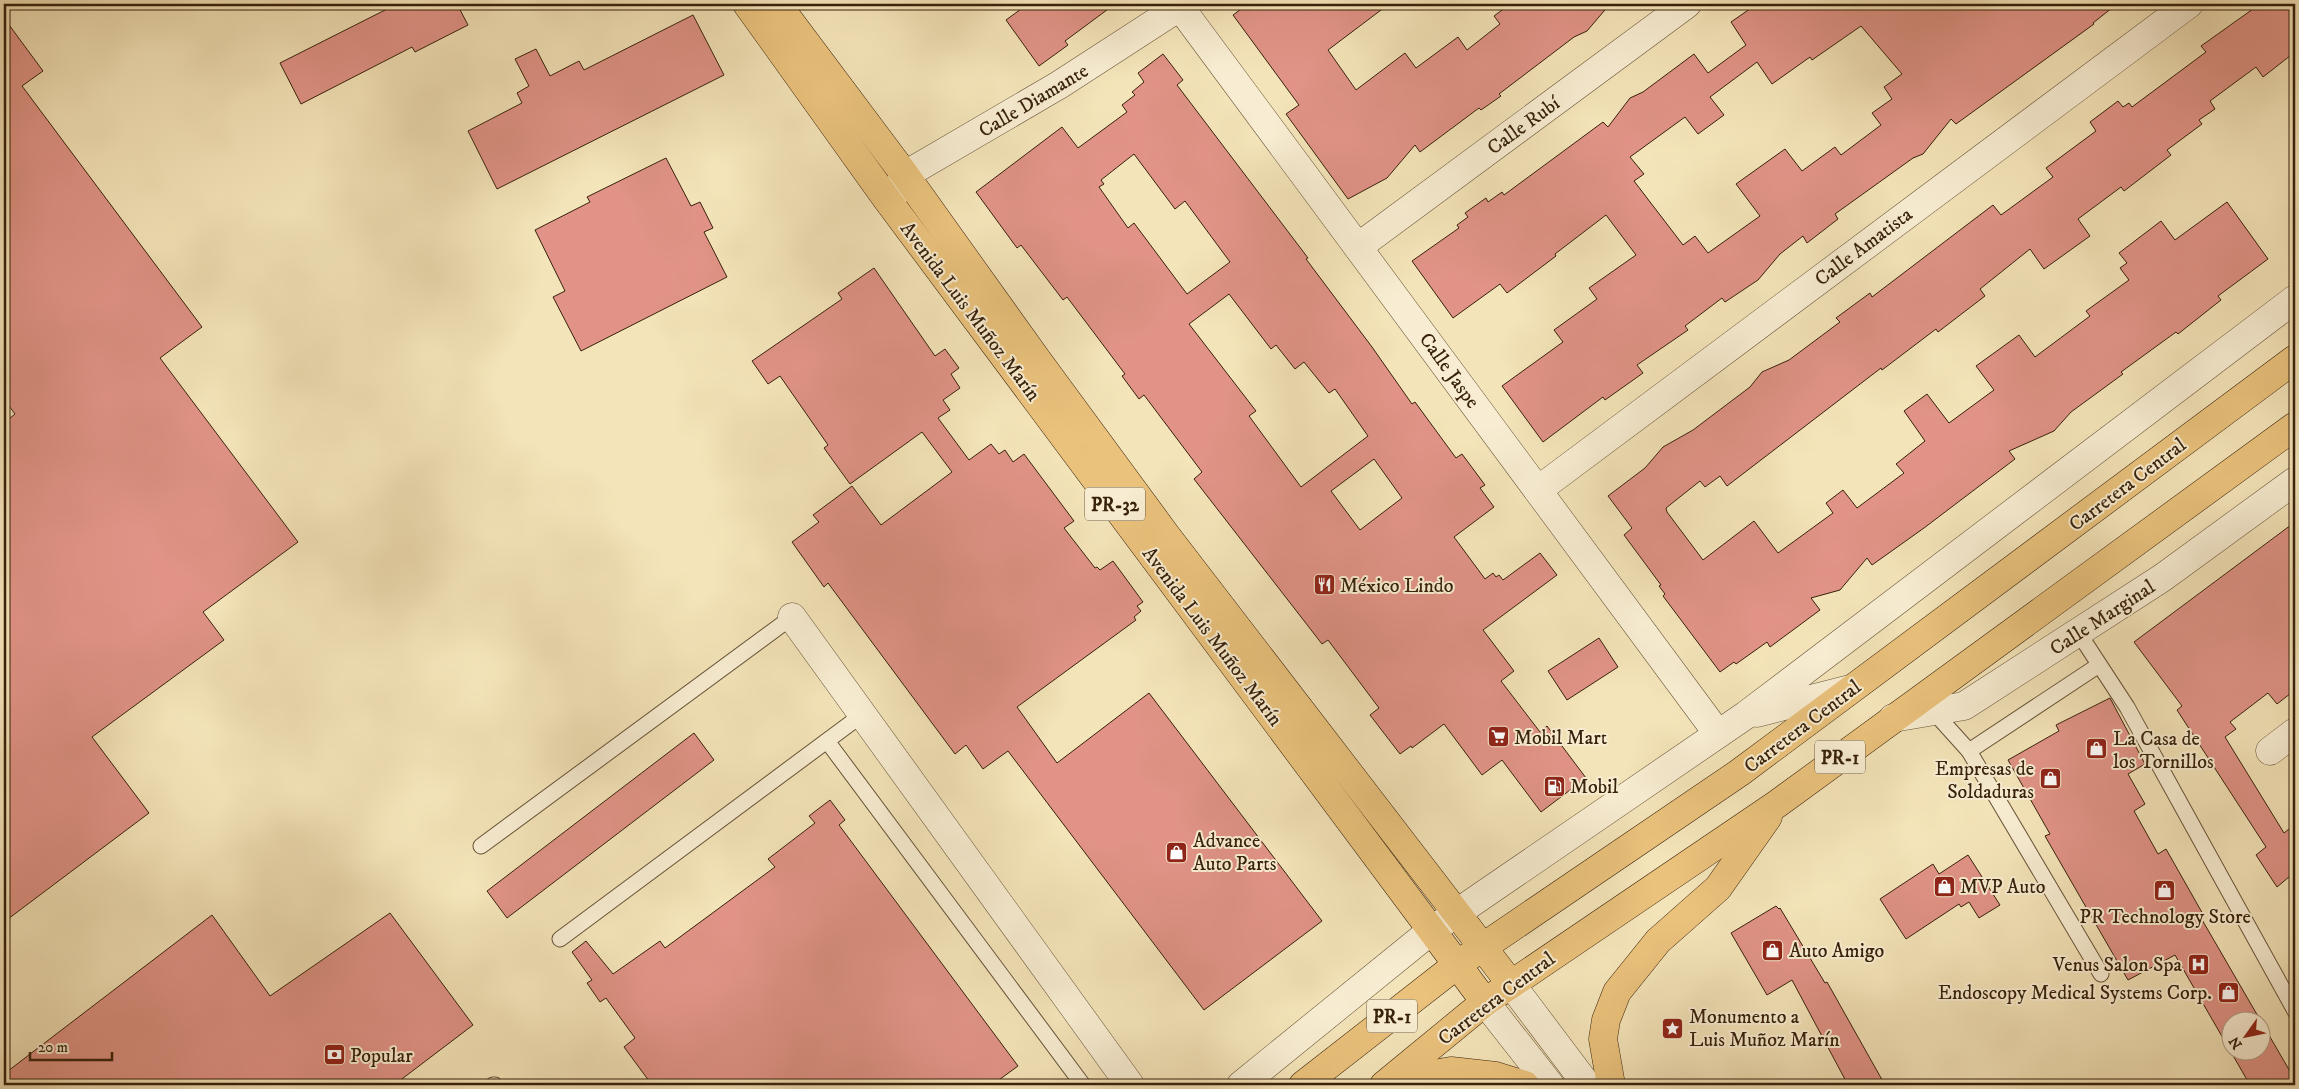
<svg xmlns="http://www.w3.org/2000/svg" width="2299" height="1089" viewBox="0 0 2299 1089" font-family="'IM FELL DW Pica',serif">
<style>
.building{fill:#e09386;stroke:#37210b;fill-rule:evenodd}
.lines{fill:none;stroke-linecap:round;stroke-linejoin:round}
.service-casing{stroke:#665236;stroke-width:17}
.minor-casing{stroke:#665236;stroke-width:29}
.primary-casing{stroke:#37210b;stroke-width:29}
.service{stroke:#f8edd2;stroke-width:15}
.minor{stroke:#f8edd2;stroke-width:28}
.primary{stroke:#eac27c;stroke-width:28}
.labels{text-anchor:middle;stroke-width:4;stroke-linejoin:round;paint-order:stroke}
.shield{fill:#f8edd2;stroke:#715e47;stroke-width:1}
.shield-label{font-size:19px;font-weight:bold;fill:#37210b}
.street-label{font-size:20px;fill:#37210b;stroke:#f8edd2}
.poi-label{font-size:20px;fill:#37210b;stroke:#f8edd2;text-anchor:start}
</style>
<rect width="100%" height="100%" fill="#f4e4b9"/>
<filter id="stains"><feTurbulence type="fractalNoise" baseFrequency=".004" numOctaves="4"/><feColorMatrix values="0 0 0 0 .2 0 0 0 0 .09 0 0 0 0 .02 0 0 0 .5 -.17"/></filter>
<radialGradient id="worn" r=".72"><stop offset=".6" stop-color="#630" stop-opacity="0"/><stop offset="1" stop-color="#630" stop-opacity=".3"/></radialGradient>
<g class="building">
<polygon points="397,4 457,4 468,25 415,52 412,47 301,104 280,63"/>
<polygon points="1028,4 1115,4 1065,41 1068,45 1039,66 1006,20"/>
<polygon points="1248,4 1389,4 1328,50 1356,90 1405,53 1416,68 1458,37 1467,50 1500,24 1494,16 1510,4 1610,4 1587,31 1574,37 1499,94 1501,96 1481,110 1479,108 1420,152 1415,145 1387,178 1348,199 1286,114 1299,105 1233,15"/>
<path d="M1757,4H2117L2093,23L2094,24L1956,124L1951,119L1923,154L1913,158L1835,214L1838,219L1807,243L1803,236L1780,254L1758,280L1725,302L1722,298L1685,326L1688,330L1637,365L1643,373L1605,400L1603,397L1543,442L1502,386L1563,342L1554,330L1597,299L1589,288L1636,255L1606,215L1555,254L1556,256L1507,293L1500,284L1453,318L1412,261L1459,228L1457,225L1468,217L1465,213L1486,198L1488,202L1502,192L1504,195L1603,122L1608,127L1630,98L1643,92L1694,54L1708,73L1746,45L1731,22ZM1861,26L1902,74L1884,87L1892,99L1872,113L1881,125L1841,155L1835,147L1802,171L1785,149L1736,184L1760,216L1708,253L1695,236L1683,245L1634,181L1644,174L1630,157L1685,117L1698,134L1724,115L1710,97L1757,62L1772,84L1810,57L1812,60Z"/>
<polygon points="2260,4 2295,4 2295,52 2263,77 2256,67 2210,101 2215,109 2199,120 2202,124 2167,150 2171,155 2124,191 2121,187 2078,219 2090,236 2044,269 2030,249 1980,289 1985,296 1938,332 1936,329 1882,370 1881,368 1727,486 1720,476 1705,487 1700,481 1666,508 1667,512 1703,560 1754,521 1778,553 1833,513 1826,503 1843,490 1857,508 1904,473 1896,464 1925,441 1904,411 1927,394 1949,423 1994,390 1976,366 2019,335 2035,357 2090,316 2086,311 2129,280 2120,268 2127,263 2119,253 2161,221 2175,240 2227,202 2268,259 2218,296 2221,300 2178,334 2176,332 2121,372 2123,374 2071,412 2054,431 2009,451 2015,459 1924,528 1872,565 1867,558 1840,590 1811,598 1820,610 1770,647 1767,642 1736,664 1734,662 1720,672 1663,596 1665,594 1659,586 1661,585 1624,535 1632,528 1608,496 1645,468 1663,447 1693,430 1750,387 1762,372 1789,360 1840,322 1836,318 1870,293 1872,297 1993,205 2001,215 2053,177 2046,168 2096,131 2090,122 2118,101 2123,107 2129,103 2132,107 2206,52 2201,46"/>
<polygon points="693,15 724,75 497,189 468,131 522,103 517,93 529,86 515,59 536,49 550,76 579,61 584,70"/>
<polygon points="4,18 43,71 22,86 202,327 160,358 298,542 203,612 224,640 92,737 149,813 4,922 4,423 15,414 4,399"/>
<path d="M1163,54L1183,80L1177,85L1308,258L1306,259L1372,347L1412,404L1415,402L1456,458L1462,454L1485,485L1480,488L1494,507L1454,537L1485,579L1493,573L1496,577L1499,575L1503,580L1540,553L1557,575L1483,630L1514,671L1501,681L1540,732L1547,726L1586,778L1541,812L1502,760L1482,775L1444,724L1412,748L1411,746L1400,754L1370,715L1379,708L1328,640L1322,644L1194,479L1202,472L1144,395L1139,399L1122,376L1125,374L1067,297L1063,300L1021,245L1017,248L976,192L1062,127L1078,148L1127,112L1122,105L1135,95L1132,92L1144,82L1138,73ZM1134,154L1175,209L1185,201L1230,262L1187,294L1134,223L1128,228L1099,187L1104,184L1101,180ZM1229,294L1271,349L1276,345L1295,369L1304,362L1329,393L1335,389L1368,436L1301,487L1249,416L1256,411L1189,324ZM1374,459L1402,498L1360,530L1331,491Z"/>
<polygon points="666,158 691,206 700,202 713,228 704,232 727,277 581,351 553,297 565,291 535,230 590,202 587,197"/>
<polygon points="874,268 935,356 945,349 959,368 951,374 960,388 943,400 950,410 938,418 969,460 991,444 999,454 1005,450 1013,462 1024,454 1074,521 1064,528 1095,568 1097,567 1100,570 1113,561 1143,602 1137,606 1141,611 1134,617 1136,620 1017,707 1057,763 1149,693 1322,921 1204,1010 1008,751 983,769 966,745 955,754 828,583 824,587 792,542 819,522 813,515 852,486 881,525 952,472 922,432 850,484 824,448 828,445 780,376 768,384 752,361 842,299 838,293"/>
<polygon points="2295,522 2295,690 2277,704 2268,693 2230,722 2236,729 2225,737 2284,833 2295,824 2295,872 2277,887 2256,855 2266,847 2177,710 2182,706 2134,642"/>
<polygon points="1599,638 1618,667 1567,700 1548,671"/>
<path d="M2110,698L2145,764L2128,774L2145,804L2134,811L2158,854L2166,849L2204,916L2201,918L2295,1080V1085H2250L2175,955L2128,980L2045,836L2050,834L2008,760L2059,731L2056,725ZM2232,1022H2262V1052H2232Z"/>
<polygon points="694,733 714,760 507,918 487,891"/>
<polygon points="830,800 845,820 839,825 1018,1066 992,1085 652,1085 624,1047 635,1038 606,998 600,1002 587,983 592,980 572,952 586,941 613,974 660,941 665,948 775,867 768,859 815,823 809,816"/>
<polygon points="1968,855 2000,905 1979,918 1969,902 1961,907 1959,904 1906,939 1880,899 1933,864 1939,874"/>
<polygon points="1776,906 1779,909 1780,908 1825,983 1827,982 1885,1085 1848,1085 1792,980 1767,995 1731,933"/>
<polygon points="390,913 473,1025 394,1085 4,1085 4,1074 212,915 270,996"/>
</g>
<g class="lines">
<defs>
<g id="service">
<polyline points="2078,632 2127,707 2295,1011"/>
<polyline points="1933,711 1969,751 2099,665"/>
<polyline points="827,741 1083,1085"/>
<polyline points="1969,751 2101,974"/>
<polyline points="481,846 792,617"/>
<polyline points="560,939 863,714"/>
<polyline points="493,1085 495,1085"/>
</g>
<g id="minor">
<polyline points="1180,7 1718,734"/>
<polyline points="894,195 905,175 1059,85 1184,4"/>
<polyline points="1358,247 1687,4"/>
<polyline points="1538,490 2189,4"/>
<polyline points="792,617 1130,1085"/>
<polyline points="1757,713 1850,689"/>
<polyline points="1893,718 1964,706 2162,578 2295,481"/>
<polyline points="2270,751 2295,732"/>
<polyline points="1511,984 1587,1085"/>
<polyline points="1485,1002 1550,1085"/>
<polyline points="1241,1085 1432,930 1746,715 2295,299"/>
</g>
<g id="primary">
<polyline points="747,4 886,198 1485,1002"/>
<polyline points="777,4 905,175 1038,361 1166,535 1511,984"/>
<polyline points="1389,1082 1451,1071 1496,1076 1525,1085"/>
<polyline points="1303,1085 1458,964 1739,773 2295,359"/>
<polyline points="1384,1085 1485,1002 1777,804 2295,426"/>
<polyline points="1611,1085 1603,1039 1606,1020 1617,992 1658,941 1718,888 1768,817"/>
</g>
</defs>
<use href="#service" class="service-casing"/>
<use href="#minor" class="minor-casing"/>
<use href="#primary" class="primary-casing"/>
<use href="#service" class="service"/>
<use href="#minor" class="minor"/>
<use href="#primary" class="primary"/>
</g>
<defs>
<symbol id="restaurant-square" viewBox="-11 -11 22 22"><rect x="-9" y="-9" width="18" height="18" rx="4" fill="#8f2418" stroke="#f8edd2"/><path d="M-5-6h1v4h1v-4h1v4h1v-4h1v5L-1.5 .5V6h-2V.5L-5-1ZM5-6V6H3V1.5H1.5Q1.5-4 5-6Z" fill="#fff"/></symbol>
<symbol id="supermarket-square" viewBox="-11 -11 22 22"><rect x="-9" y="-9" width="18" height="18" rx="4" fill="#8f2418" stroke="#f8edd2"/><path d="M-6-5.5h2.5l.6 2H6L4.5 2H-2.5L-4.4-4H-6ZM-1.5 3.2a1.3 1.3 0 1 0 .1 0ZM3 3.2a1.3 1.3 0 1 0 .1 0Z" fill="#fff"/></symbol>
<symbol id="shop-square" viewBox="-11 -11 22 22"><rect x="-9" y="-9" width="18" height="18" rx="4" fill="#8f2418" stroke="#f8edd2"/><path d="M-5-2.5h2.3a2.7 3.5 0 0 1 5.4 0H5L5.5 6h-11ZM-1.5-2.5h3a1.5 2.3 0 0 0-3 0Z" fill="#fff"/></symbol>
<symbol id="fuel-square" viewBox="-11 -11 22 22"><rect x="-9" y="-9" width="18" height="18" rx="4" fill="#8f2418" stroke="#f8edd2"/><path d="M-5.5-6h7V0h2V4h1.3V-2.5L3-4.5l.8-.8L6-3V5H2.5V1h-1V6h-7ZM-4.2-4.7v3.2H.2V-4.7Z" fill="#fff"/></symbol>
<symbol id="hospital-square" viewBox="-11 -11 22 22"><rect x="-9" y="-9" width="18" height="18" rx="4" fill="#8f2418" stroke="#f8edd2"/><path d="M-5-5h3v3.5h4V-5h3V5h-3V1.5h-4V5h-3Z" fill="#fff"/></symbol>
<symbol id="sight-square" viewBox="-11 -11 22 22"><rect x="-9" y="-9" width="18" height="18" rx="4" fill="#8f2418" stroke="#f8edd2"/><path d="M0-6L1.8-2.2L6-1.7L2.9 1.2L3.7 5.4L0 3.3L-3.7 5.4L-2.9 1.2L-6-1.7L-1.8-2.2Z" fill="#fff"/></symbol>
<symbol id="bank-square" viewBox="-11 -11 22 22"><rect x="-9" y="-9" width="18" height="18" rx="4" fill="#8f2418" stroke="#f8edd2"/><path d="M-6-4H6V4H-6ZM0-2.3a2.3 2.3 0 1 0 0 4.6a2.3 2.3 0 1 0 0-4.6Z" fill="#fff"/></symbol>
</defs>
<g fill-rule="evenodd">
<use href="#restaurant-square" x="1312" y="572" width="25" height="25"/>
<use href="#supermarket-square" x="1486" y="724" width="25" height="25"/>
<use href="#shop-square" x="2084" y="736" width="25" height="25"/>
<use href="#shop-square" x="2038" y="766" width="25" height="25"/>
<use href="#fuel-square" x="1542" y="774" width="25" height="25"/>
<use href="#shop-square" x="1164" y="840" width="25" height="25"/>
<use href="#shop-square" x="1932" y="874" width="25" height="25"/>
<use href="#shop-square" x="2152" y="878" width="25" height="25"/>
<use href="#shop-square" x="1760" y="938" width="25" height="25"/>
<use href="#hospital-square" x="2186" y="952" width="25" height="25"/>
<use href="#shop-square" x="2216" y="980" width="25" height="25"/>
<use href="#sight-square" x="1660" y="1016" width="25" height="25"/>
<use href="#bank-square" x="322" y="1042" width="25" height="25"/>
</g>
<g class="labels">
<g class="shield">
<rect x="1085" y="487.5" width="60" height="33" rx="4"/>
<rect x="1815" y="740.5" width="50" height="33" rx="4"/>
<rect x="1367" y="999.5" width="50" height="33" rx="4"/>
</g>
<g class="shield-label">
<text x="1115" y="511">PR-32</text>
<text x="1840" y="764">PR-1</text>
<text x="1392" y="1023">PR-1</text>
</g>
<g class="street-label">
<text transform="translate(1033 100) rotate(-31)" y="7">Calle Diamante</text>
<text transform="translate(1523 125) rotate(-36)" y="7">Calle Rubí</text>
<text transform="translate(1863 246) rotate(-37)" y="7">Calle Amatista</text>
<text transform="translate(971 311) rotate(53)" y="7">Avenida Luis Muñoz Marín</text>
<text transform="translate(1450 370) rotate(54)" y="7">Calle Jaspe</text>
<text transform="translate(2127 484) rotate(-37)" y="7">Carretera Central</text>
<text transform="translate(2102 617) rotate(-33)" y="7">Calle Marginal</text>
<text transform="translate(1213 636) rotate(53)" y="7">Avenida Luis Muñoz Marín</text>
<text transform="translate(1802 726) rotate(-37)" y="7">Carretera Central</text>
<text transform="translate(1496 998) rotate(-37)" y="7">Carretera Central</text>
</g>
<g class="poi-label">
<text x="1340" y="592">México Lindo</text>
<text x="1514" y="744">Mobil Mart</text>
<text x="2113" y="745">La Casa de<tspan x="2113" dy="23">los Tornillos</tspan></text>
<text x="2034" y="775" text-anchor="end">Empresas de<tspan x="2034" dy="23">Soldaduras</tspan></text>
<text x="1570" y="793">Mobil</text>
<text x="1193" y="847">Advance<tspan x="1193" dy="23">Auto Parts</tspan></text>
<text x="1960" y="893">MVP Auto</text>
<text x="2165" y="923" text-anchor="middle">PR Technology Store</text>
<text x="1789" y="957">Auto Amigo</text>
<text x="2182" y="971" text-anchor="end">Venus Salon Spa</text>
<text x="2212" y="999" text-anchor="end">Endoscopy Medical Systems Corp.</text>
<text x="1689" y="1023">Monumento a<tspan x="1689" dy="23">Luis Muñoz Marín</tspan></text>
<text x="350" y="1062">Popular</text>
</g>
</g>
<rect width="2299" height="1089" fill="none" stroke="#f4e4b9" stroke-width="20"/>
<rect x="5" y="5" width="2289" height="1079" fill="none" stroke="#37210b" stroke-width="2.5"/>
<rect x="10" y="10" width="2279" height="1069" fill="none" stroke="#37210b"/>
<g transform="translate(2246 1036) rotate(237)"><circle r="24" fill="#f8edd2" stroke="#ab9b82"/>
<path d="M0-4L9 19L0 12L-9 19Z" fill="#8f2418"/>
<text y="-8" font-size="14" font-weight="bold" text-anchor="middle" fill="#37210b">N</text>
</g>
<path d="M30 1052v8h82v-8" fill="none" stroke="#37210b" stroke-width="2.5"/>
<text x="38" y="1052" font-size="15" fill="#37210b" stroke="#f8edd2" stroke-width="4" paint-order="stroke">20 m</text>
<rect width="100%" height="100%" filter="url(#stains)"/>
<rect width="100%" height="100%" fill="url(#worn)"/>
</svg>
